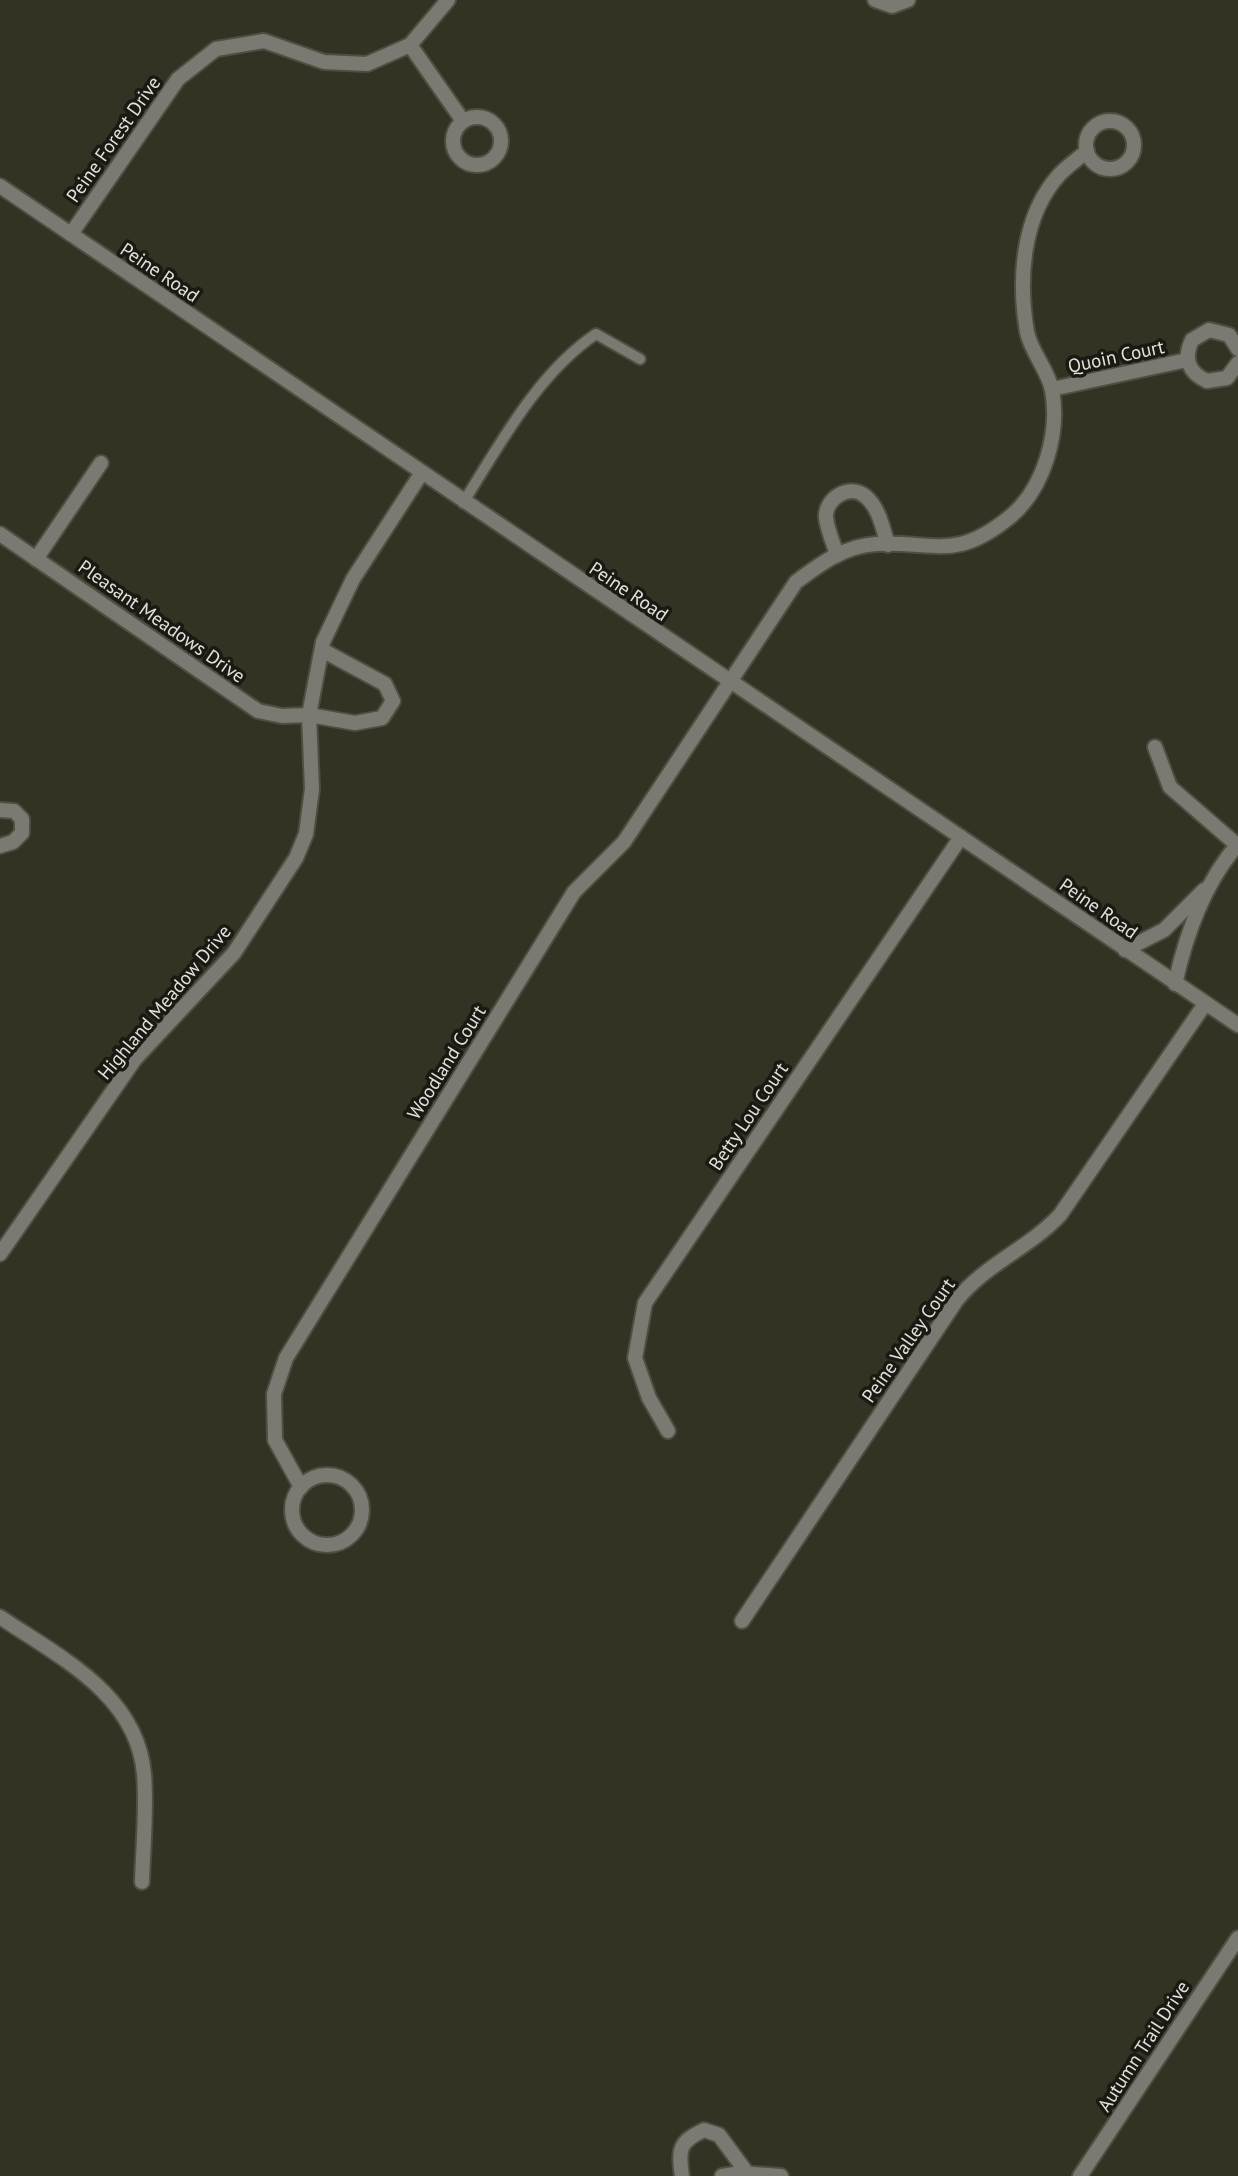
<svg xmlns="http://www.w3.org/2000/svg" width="1238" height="2176" viewBox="0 0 1238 2176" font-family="'PT Sans',sans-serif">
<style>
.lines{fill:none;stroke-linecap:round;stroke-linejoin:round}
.service-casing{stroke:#4f4e40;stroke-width:14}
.minor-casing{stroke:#4f4e40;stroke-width:18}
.tertiary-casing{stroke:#4f4e40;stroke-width:18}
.service{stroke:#7a7a72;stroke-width:10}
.minor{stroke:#7a7a72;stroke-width:14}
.tertiary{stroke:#7a7a72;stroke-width:14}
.labels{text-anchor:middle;stroke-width:7;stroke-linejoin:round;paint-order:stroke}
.street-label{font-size:19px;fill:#e3e2d9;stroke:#1a1913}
</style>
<rect width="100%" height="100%" fill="#333223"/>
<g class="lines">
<defs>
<path id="service" d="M463,503C500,444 538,373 596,334L640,359"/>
<g id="minor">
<polyline points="875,0 892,6 908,0"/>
<polyline points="410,45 463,121"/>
<circle cx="477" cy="141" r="24"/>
<circle cx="1110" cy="145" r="24"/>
<polyline points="71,234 178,79 216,49 264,41 324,62 367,64 410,45 448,0"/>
<path d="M1238,349L1229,335L1209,330L1192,340C1183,359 1189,373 1207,381L1227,378L1238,363"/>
<polyline points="1052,389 1187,360"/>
<polyline points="0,534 258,711 282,716 309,715 355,723 382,718 393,701 385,684 322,650"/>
<path d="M837,554C833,543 827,529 826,517C825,499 849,483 865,496C879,507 883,529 888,545"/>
<polyline points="36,559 101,463"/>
<polyline points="1155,747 1170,787 1237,845"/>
<polyline points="0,810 14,811 22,819 22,833 13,842 0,846"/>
<polyline points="1125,950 1164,930 1204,890"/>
<path d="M1175,984C1186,934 1204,883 1238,844"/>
<polyline points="0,1254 135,1059 234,953 296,858 306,834 312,789 309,715 323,642 353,579 421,474"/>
<polyline points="668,1431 649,1398 635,1358 645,1303 961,837"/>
<circle cx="327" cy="1510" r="35"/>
<path d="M301,1487L275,1440L274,1394L286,1358L574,892L624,842L796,582C820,564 844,546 876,544C937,541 955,562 1011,516C1044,488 1060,433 1052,390C1048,370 1031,352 1027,332C1018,280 1022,216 1059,175C1067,166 1078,159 1087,151"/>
<path d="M0,1617C59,1657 137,1694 144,1774C147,1809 143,1847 142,1882"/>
<path d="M742,1621L956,1301C985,1264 1028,1249 1060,1215L1205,1004"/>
<path d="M682,2176C678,2149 679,2142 704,2130L719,2135L747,2173"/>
<polyline points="722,2176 741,2173 781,2176"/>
<polyline points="1080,2176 1238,1938"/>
</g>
<polyline id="tertiary" points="0,186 1238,1025"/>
</defs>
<use href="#service" class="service-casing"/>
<use href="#minor" class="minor-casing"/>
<use href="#tertiary" class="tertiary-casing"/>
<use href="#service" class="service"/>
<use href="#minor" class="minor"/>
<use href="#tertiary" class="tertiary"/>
</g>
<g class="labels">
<g class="street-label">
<text transform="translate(113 139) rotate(-55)" y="7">Peine Forest Drive</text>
<text transform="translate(160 272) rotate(34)" y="7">Peine Road</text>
<text transform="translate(1116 356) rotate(-12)" y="7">Quoin Court</text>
<text transform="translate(629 591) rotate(34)" y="7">Peine Road</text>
<text transform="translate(162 621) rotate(35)" y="7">Pleasant Meadows Drive</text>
<text transform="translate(1099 908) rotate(35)" y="7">Peine Road</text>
<text transform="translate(164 1002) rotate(-50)" y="7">Highland Meadow Drive</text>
<text transform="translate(446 1062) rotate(-58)" y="7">Woodland Court</text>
<text transform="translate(748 1116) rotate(-56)" y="7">Betty Lou Court</text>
<text transform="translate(908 1340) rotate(-55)" y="7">Peine Valley Court</text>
<text transform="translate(1143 2046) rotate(-57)" y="7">Autumn Trail Drive</text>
</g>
</g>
</svg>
